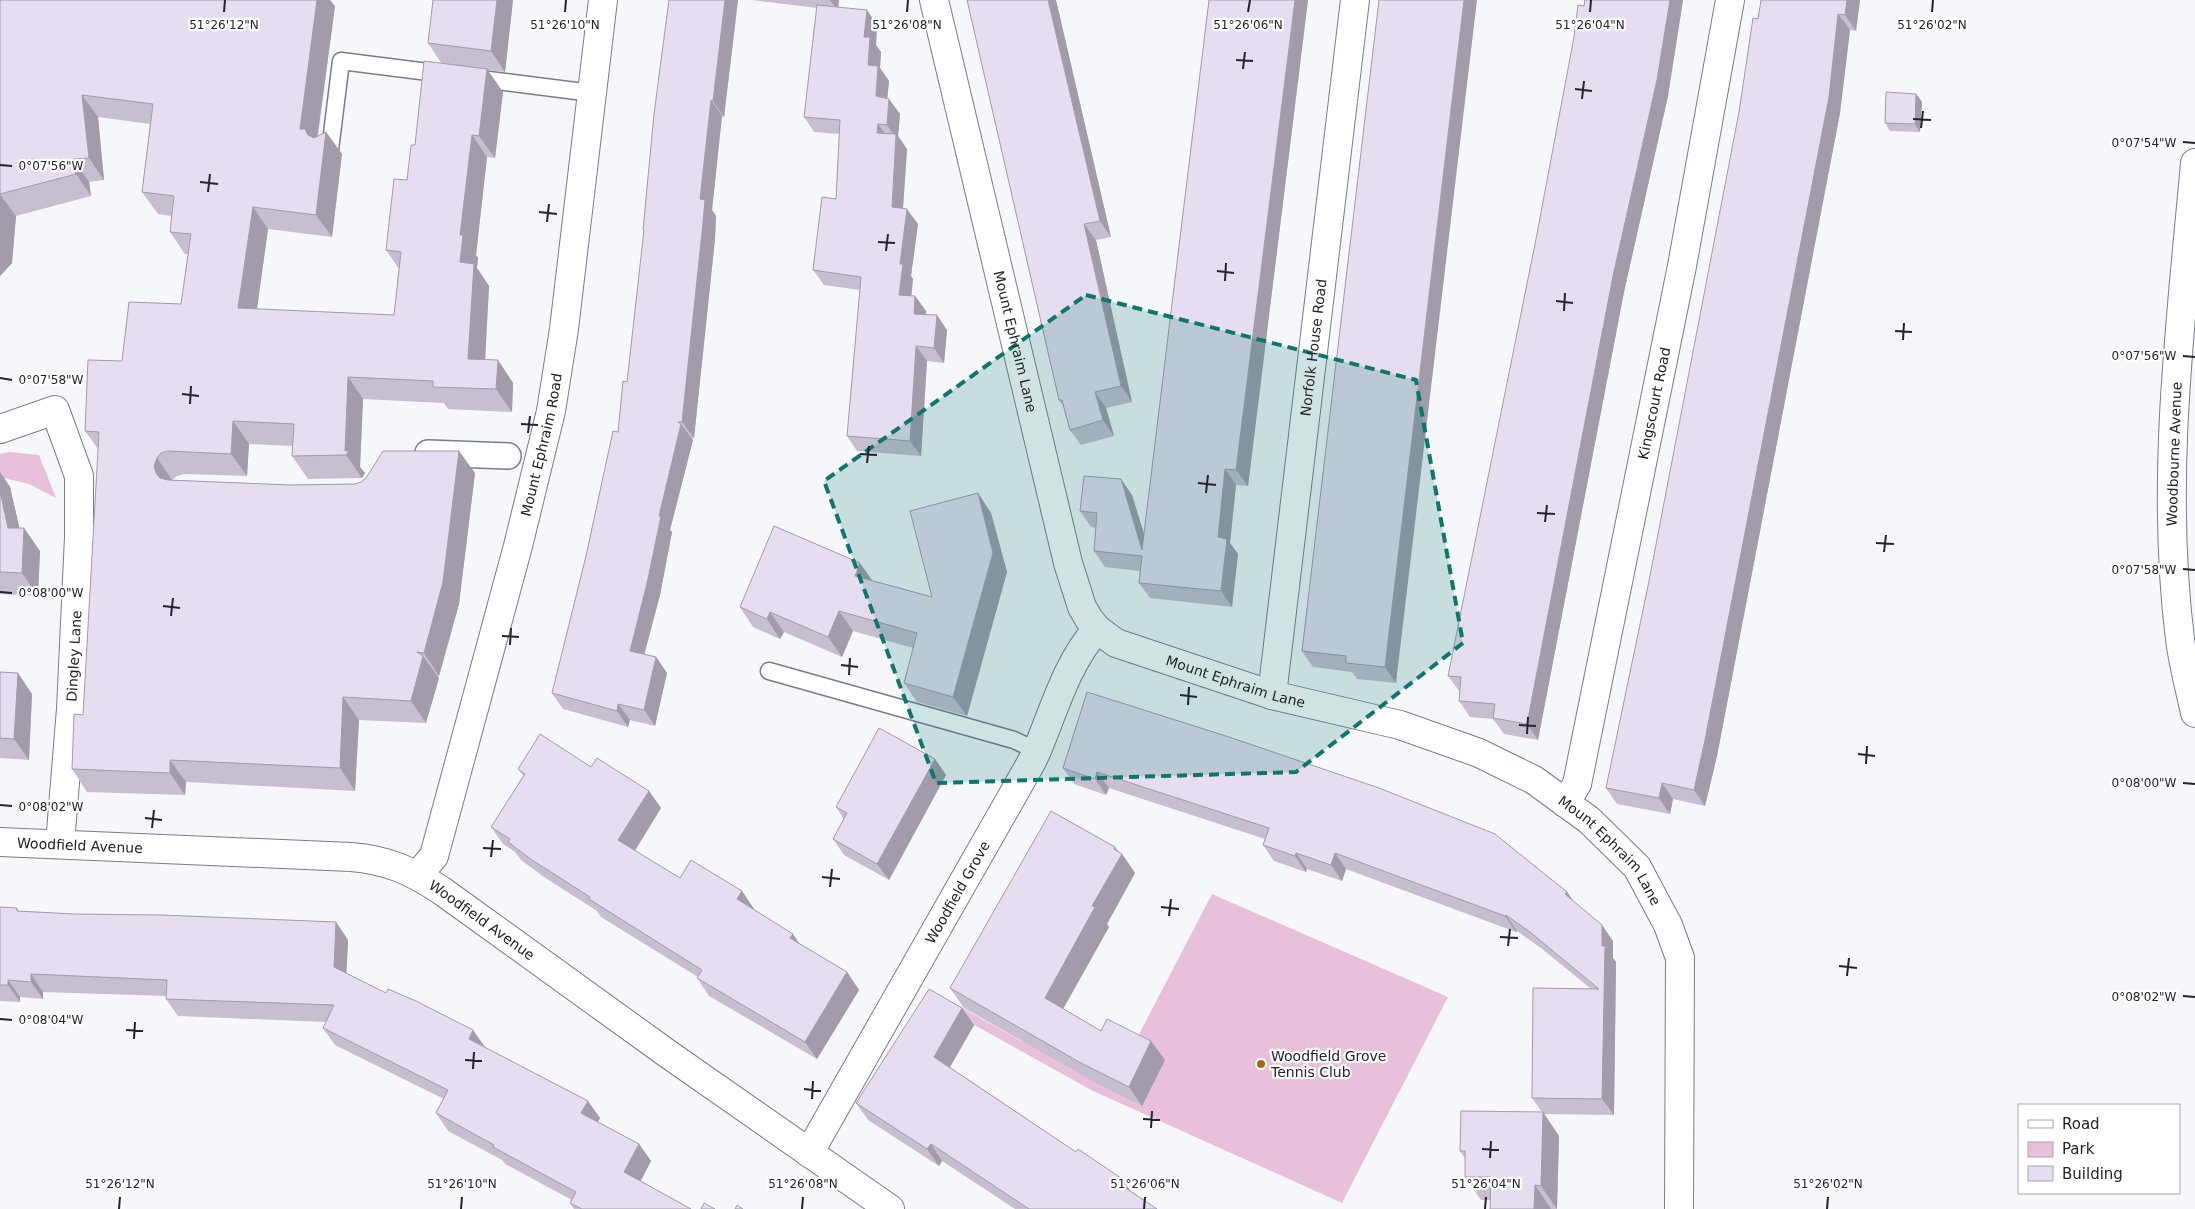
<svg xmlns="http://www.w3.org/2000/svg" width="2195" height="1209" viewBox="0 0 2195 1209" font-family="'DejaVu Sans',sans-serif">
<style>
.green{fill:#e9c0da}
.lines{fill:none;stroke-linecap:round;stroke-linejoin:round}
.service-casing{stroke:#777c8f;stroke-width:19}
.pedestrian-casing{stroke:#777c8f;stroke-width:28}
.minor-casing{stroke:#777c8f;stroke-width:30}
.tertiary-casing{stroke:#777c8f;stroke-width:30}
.service{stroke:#fff;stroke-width:16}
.pedestrian{stroke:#fff;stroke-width:25}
.minor{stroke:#fff;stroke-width:28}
.tertiary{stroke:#fff;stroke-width:28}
.wall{fill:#c7becf}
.shaded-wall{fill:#a29ba9}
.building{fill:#e7ddf1;stroke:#a29ba9}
.marked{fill:#0f766e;fill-opacity:0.2;stroke:#0f766e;stroke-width:4;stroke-dasharray:10 6;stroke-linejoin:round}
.ticks{fill:none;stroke:#22232b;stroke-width:2}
.poi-dot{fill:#9a6d1c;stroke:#fff;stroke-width:2}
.labels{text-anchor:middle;stroke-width:4.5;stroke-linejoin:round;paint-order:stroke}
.street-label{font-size:14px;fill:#22232b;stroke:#fff}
.poi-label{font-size:14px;fill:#22232b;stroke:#fff;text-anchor:start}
.ticks-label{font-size:12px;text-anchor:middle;fill:#22232b;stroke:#fff;stroke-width:4.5;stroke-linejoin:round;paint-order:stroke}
</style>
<rect width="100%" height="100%" fill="#f5f7fb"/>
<g class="green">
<polygon points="9,452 39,455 56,498 29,484 0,477 0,454"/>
<polygon points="1212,894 1448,997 1342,1203 1093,1091 931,1001 936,993 1021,1041 1134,1044"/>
</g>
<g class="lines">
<defs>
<g id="service">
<polyline points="473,78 592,93"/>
<polyline points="330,150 341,61 444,74"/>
<polyline points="769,671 1014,740 1037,751"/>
</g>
<polyline id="pedestrian" points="428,453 508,456"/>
<g id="minor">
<path id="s1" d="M934,0L1068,563L1082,607L1089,619L1097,629L1116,643L1272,695L1400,725L1479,753L1534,780L1589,820L1637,867L1668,925L1680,958L1679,1209"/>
<path d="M2195,163C2181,321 2160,480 2180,639C2183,664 2190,689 2195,713"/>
<polyline points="0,429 55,410 79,476 79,537 71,709 60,844"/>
<path id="s2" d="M1272,695L1355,0"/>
<path id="s3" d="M1565,803L1577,784L1682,266L1730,0"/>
<path id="s4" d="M418,875L434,856L518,546L551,411L564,329L603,0"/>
<path id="s5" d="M809,1153L1018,786C1025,773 1033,761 1038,748C1055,707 1067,663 1097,629"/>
</g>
<g id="tertiary">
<path id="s6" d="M0,842L351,857C388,860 412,871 442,891L668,1054L890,1209"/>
</g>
</defs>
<use href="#service" class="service-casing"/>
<use href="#pedestrian" class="pedestrian-casing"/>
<use href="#minor" class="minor-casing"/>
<use href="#tertiary" class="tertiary-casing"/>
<use href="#service" class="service"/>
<use href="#pedestrian" class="pedestrian"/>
<use href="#minor" class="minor"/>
<use href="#tertiary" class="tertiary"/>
</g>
<g class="wall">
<polygon points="0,0 330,0 335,6 318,136 326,132 342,154 332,237 268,229 257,309 394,315 399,269 386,250 407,180 415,145 442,64 428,43 513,0 505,72 487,70 503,92 495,158 487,157 476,255 478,258 477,268 489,286 485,360 498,360 513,383 512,412 448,409 444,403 363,399 360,467 365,473 362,478 308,479 292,456 293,446 249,444 247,476 184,474 177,476 172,480 290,485 355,484 475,473 459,604 439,676 437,675 439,678 426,723 359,720 355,791 186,782 185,795 87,792 72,769 83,715 98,449 85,431 122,361 181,304 188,254 185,254 170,232 172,216 158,214 142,192 150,124 98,117 104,180 89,182 91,196 16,216 12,263 0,276"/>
<polygon points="669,0 738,0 724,117 722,116 712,210 716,216 715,239 694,438 692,438 693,440 670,530 672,532 660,595 644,654 656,657 667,673 655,726 630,720 628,727 563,709 552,693 618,432 627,382 644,232 643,230"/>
<polygon points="752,0 839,0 838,7 877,25 876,45 881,52 880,68 889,81 887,99 900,114 898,136 907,149 903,208 918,224 911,276 913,279 911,296 915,296 926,311 926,315 947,330 944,363 927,361 921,456 857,451 847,436 860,290 824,285 813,270 836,199 839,134 814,132 804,117 817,8"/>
<polygon points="967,0 1056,0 1111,237 1096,240 1132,402 1106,408 1114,436 1081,445 1070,430 1063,406 1059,400"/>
<polygon points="1209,0 1308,0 1248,486 1236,485 1230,543 1238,554 1232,607 1150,598 1139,583 1140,571 1105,567 1094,551 1096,528 1091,527 1080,511 1132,495 1144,535"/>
<polygon points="1379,0 1396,683 1357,679 1352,672 1313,667 1302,651"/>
<polygon points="1585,0 1683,0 1668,96 1624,292 1538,740 1504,734 1493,719 1470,717 1459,701 1460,692 1448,676"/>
<polygon points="1860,0 1856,31 1850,30 1840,113 1717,756 1705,806 1673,799 1670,814 1617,804 1606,788 1649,581 1758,19"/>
<polygon points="1916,94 1922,102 1920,132 1890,131 1885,123"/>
<polygon points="0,472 10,487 19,528 40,551 38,596 0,594"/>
<polygon points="991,513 1007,572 967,716 917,702 904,683 913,648 853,631 842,657 784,632 780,639 753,627 740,607 873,581 932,597"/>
<polygon points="0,672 32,694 29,760 0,758"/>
<polygon points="1087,692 1567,892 1573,901 1613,941 1613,958 1616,962 1614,1115 1544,1114 1559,1136 1557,1209 1551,1209 1490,1200 1481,1200 1465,1177 1465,1158 1460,1151 1542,1112 1532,1098 1590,988 1541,948 1517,931 1516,932 1346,869 1342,881 1307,869 1306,872 1274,861 1263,845 1265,839 1109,788 1106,795 1074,784 1063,768"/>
<polygon points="935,759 946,775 889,880 844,855 833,839 844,819 836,807"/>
<polygon points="591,767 649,791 661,808 635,851 680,878 742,891 754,909 754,910 800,944 847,972 859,990 817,1059 709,996 697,978 698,977 601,917 597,911 544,877 521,860 515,852 503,844 491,827 523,776 518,769"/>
<polygon points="1119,853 1122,854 1135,873 1107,924 1109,927 1063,1009 1101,1031 1165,1060 1142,1106 1094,1082 964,1008 950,988"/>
<polygon points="0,907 17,908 19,911 74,914 336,922 348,940 346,973 485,1048 600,1118 598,1122 639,1144 651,1161 641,1181 691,1209 574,1209 570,1203 572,1200 505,1164 502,1160 448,1131 436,1113 444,1099 335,1045 323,1028 326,1022 178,1016 166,999 166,996 43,992 43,999 20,997 20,1002 0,1001"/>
<polygon points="962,1008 974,1025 950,1067 1076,1152 1121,1178 1131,1191 1157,1209 1015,1209 942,1161 939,1166 868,1120 856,1103"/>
</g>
<g class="shaded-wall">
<polygon points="317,0 330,0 335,6 316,146 326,132 342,154 332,237 316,215 300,129"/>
<polygon points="497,0 513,0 505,72 491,51"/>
<polygon points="725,0 738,0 724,117 713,101"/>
<polygon points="830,0 839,0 838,11"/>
<polygon points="1048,0 1056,0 1111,237 1100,221"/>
<polygon points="1295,0 1308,0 1248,486 1236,470"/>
<polygon points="1464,0 1477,0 1396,683 1385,667"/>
<polygon points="1670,0 1683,0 1668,96 1624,292 1538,740 1527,724 1613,276"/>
<polygon points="1847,0 1860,0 1856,31 1845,15"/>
<polygon points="867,10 877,25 876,45 881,52 880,68 889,81 886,111 876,96 868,65 864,37"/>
<polygon points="1838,14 1850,30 1840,113 1717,756 1705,806 1694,790"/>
<polygon points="487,69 503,92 495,158 479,136"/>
<polygon points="1916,94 1922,102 1920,132 1915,124"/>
<polygon points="82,95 98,117 104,180 89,158"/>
<polygon points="889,99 900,114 898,136 907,149 902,222 892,207 896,138 887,125"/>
<polygon points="711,100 722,116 712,210 716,216 715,239 694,438 682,422 700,199"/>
<polygon points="878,124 889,139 877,133"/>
<polygon points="472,135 487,157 476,255 478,258 477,268 489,286 484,381 468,359 460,262 460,235"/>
<polygon points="73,159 89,182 91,196 76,174"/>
<polygon points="0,194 16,216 12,263 0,276"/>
<polygon points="253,207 268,229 254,330 238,308"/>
<polygon points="907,209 918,224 911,276 913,279 910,310 899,295 900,264"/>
<polygon points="1084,224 1096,240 1132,402 1121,386"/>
<polygon points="915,296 926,311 924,329 914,314"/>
<polygon points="937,315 947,330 944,363 934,348"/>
<polygon points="916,346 927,361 921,456 910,441"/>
<polygon points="498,360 513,383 512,412 496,389"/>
<polygon points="348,377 363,399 360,467 365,473 362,478 346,455 345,451"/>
<polygon points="1095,392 1106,408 1114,436 1103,420"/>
<polygon points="233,421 249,444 247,476 231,454"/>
<polygon points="681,424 693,440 670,530 672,532 660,595 641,667 630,651 659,516"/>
<polygon points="459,451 475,473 459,604 439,676 424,653"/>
<polygon points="157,458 172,480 172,495 156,473 154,466"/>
<polygon points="1225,469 1236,485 1230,543 1238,554 1232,607 1221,591 1218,537"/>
<polygon points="0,472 10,487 23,543 24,528 40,551 38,596 22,573 8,528 0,491"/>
<polygon points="1121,479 1132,495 1154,566 1142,550"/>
<polygon points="978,493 991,513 1007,572 967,716 953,697"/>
<polygon points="860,563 874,583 855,576"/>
<polygon points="839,611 853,631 842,657 828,637"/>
<polygon points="770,612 784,632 780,639 767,619"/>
<polygon points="423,656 439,678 426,723 411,701"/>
<polygon points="656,657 667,673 655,726 644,710"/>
<polygon points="18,673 32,694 29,760 14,739"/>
<polygon points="343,697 359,720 355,791 340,768"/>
<polygon points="618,704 630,720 628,727 617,711"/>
<polygon points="935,759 946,775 889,880 877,864"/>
<polygon points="170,760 186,782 185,795 170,773"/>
<polygon points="1097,772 1109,788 1106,795 1095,779"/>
<polygon points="1662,783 1673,799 1670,814 1659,798"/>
<polygon points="649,791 661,808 630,858 618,840"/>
<polygon points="1115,847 1121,855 1122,854 1135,873 1107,924 1109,927 1058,1018 1045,998 1092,906"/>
<polygon points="1296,853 1307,869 1306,872 1295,856"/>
<polygon points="1335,853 1346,869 1342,881 1331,865"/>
<polygon points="742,891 754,909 749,917 737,899"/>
<polygon points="1567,892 1578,908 1565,894"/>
<polygon points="1506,915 1517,931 1516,932 1505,916"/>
<polygon points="336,922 348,940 346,984 334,967"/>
<polygon points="1602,925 1613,941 1613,958 1616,962 1614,1115 1602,1099"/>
<polygon points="793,934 805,952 790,938"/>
<polygon points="847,972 859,990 817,1059 805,1042"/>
<polygon points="31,974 43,992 43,999 31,982"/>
<polygon points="8,980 20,997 20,1002 8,985"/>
<polygon points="962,1008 974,1025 946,1074 934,1057"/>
<polygon points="473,1030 485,1047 469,1039"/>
<polygon points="1151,1041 1165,1060 1142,1106 1129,1087"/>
<polygon points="588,1101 600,1118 593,1131 581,1113"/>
<polygon points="1543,1112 1559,1136 1557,1209 1541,1186"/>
<polygon points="639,1144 651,1161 636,1189 624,1172"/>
<polygon points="931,1144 942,1161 939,1166 927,1149"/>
<polygon points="1121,1178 1133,1195 1118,1183"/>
<polygon points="1535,1185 1551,1209 1534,1209"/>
</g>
<g class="building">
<polygon points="0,0 317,0 300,129 305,129 308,135 314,138 326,132 316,215 253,207 238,308 394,315 401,252 386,250 394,179 407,180 411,145 415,145 424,61 487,69 479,136 472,135 460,235 463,235 460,262 474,264 468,359 498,360 496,389 433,387 433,381 348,377 345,451 349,451 346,455 292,456 294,424 233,421 231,454 168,451 161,453 157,458 154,466 156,473 160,478 168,480 290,485 355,484 361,482 366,478 383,451 459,451 443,582 424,653 417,652 423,656 411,701 343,697 340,768 170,760 170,773 72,769 74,714 83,715 99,432 85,431 88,360 122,361 129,302 181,304 191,234 170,232 174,196 142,192 153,104 82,95 89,158 73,159 76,174 0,194 0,196"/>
<polygon points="433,0 497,0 491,51 428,43"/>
<polygon points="669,0 725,0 713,101 711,100 700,199 705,200 703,223 682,422 678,422 681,424 659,516 661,516 648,579 630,651 656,657 644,710 618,704 617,711 552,693 586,556 613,431 618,432 623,381 627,382 644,230 643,230 654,114"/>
<polygon points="967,0 1048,0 1100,221 1084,224 1121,386 1095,392 1103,420 1070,430 1062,400 1059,400"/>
<polygon points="1209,0 1295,0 1236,470 1225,469 1218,537 1227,539 1221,591 1139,583 1142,556 1094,551 1097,513 1080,511 1084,476 1121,479 1142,550"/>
<polygon points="1379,0 1464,0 1385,667 1346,663 1346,656 1302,651"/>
<polygon points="1585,0 1670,0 1657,80 1613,276 1527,724 1493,718 1495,704 1459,701 1461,677 1448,676 1536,239 1574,37 1578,5 1584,6"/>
<polygon points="1761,0 1847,0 1845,15 1838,14 1829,97 1705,740 1694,790 1662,783 1659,798 1606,788 1649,581 1739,112 1753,18 1758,19"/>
<polygon points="817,5 867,10 864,37 870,37 868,65 878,66 876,96 889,99 887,125 878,124 877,133 896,134 892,207 907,209 900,264 903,264 899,295 915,296 914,314 937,315 934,348 916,346 910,441 847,436 861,277 813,270 822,197 836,199 840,120 804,117"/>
<polygon points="1886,92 1916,94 1915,124 1885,123"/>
<polygon points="0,491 8,528 24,528 22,573 0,572"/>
<polygon points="978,493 993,553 953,697 904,683 917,633 839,611 828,637 770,612 767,619 740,607 774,526 860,563 855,576 932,597 910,511"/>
<polygon points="0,672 18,673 14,739 0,738"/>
<polygon points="1087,692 1229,737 1379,788 1495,834 1567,892 1565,894 1602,925 1602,946 1605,946 1602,1099 1532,1098 1533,988 1599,989 1530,932 1506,915 1505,916 1335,853 1331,865 1296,853 1295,856 1263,845 1269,828 1097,772 1095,779 1063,768"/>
<polygon points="879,728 935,759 877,864 833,839 847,813 836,807"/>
<polygon points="540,734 591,767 597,758 649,791 618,840 680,878 691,860 742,891 737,899 793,934 790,938 847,972 805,1042 697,978 702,970 589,899 590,897 532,860 508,842 510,839 491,827 525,774 518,769"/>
<polygon points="1051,811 1115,847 1114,849 1122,854 1092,906 1095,907 1045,998 1101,1031 1107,1019 1151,1041 1129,1087 1081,1063 950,988"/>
<polygon points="0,907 17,908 17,911 74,914 161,915 336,922 334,967 386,993 388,989 416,1001 473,1030 469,1039 588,1101 581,1113 639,1144 624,1172 691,1209 582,1209 570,1203 576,1192 493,1147 494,1145 436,1113 448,1090 323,1028 334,1005 166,999 167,980 31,974 31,982 8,980 8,985 0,985"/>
<polygon points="929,989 962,1008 934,1057 1076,1152 1078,1149 1121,1178 1118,1183 1157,1209 1029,1209 931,1144 927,1149 856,1103"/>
<polygon points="1461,1111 1543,1112 1541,1186 1535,1185 1534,1209 1490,1209 1491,1177 1465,1177 1465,1151 1460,1151"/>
<polygon points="704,1203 715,1209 701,1209"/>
<polygon points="737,1205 743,1209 735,1209"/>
</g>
<path class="marked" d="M1086,295L1416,380L1463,643L1296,772L936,783L824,481Z"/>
<path class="ticks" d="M224,12L225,0M565,12L566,0M907,12L908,0M1248,12L1250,0M1590,12L1591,0M1932,12L1933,0M1236,60L1253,61M1243,69L1245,52M1575,89L1592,91M1582,99L1584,81M1913,119L1931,120M1921,128L1923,111M2183,142L2195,143M0,165L12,166M200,182L218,184M208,192L210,174M539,212L557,214M547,222L549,204M878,242L895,243M886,251L888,234M1217,271L1234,273M1225,281L1226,263M1556,301L1573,303M1564,311L1565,293M1895,331L1912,332M1903,340L1904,323M2183,356L2195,357M0,378L12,380M182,394L199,396M190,404L191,386M521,424L538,425M528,433L530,416M860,454L877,455M867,463L869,446M1198,483L1216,485M1206,493L1208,475M1537,513L1555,514M1545,522L1547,505M1876,543L1894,544M1884,552L1886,535M2183,569L2195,570M0,592L12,593M163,606L180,608M171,616L173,598M502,636L519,637M510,645L511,628M841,665L858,667M849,675L850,658M1180,695L1197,697M1188,705L1189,687M1519,725L1536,726M1527,734L1528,717M1858,754L1875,756M1866,764L1867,746M2183,783L2195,784M0,805L12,806M145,818L162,820M152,828L154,810M483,848L501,849M491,857L493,840M822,877L840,879M830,887L832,869M1161,907L1179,909M1169,916L1171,899M1500,937L1518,938M1508,946L1510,929M1839,966L1857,968M1847,976L1849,958M2183,996L2195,997M0,1019L12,1020M126,1030L143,1031M134,1039L135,1022M465,1060L482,1061M473,1069L474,1052M804,1089L821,1091M812,1099L813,1081M1143,1119L1160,1120M1151,1128L1152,1111M1482,1149L1499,1150M1490,1158L1491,1141M119,1209L120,1197M461,1209L462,1197M802,1209L803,1197M1144,1209L1145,1197M1485,1209L1486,1197M1827,1209L1828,1197"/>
<circle class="poi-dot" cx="1261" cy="1064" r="5"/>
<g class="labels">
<g class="street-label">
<text dy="5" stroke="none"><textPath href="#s1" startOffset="351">Mount Ephraim Lane</textPath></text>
<text dy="5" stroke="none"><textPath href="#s2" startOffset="350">Norfolk House Road</textPath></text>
<text dy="5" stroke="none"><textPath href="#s3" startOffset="411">Kingscourt Road</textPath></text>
<text dy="5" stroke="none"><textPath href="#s4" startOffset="450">Mount Ephraim Road</textPath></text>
<text transform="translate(2174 454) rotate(-88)" y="5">Woodbourne Avenue</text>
<text transform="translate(74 656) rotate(-87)" y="5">Dingley Lane</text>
<text dy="5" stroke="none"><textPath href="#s1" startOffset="801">Mount Ephraim Lane</textPath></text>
<text dy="5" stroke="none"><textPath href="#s6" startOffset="80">Woodfield Avenue</textPath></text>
<text dy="5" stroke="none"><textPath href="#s1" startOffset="1221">Mount Ephraim Lane</textPath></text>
<text dy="5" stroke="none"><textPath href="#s5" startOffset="300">Woodfield Grove</textPath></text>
<text dy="5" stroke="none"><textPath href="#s6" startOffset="499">Woodfield Avenue</textPath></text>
</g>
<g class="poi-label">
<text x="1271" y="1061">Woodfield Grove<tspan x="1271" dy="16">Tennis Club</tspan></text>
</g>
</g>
<g class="ticks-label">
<text x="224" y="29">51°26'12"N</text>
<text x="565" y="29">51°26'10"N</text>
<text x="907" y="29">51°26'08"N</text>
<text x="1248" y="29">51°26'06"N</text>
<text x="1590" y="29">51°26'04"N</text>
<text x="1932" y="29">51°26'02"N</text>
<text x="2144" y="147">0°07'54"W</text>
<text x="51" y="170">0°07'56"W</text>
<text x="2144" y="360">0°07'56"W</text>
<text x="51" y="384">0°07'58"W</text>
<text x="2144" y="574">0°07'58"W</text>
<text x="51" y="597">0°08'00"W</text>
<text x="2144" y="787">0°08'00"W</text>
<text x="51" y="811">0°08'02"W</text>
<text x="2144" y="1001">0°08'02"W</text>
<text x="51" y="1024">0°08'04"W</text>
<text x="120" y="1188">51°26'12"N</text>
<text x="462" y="1188">51°26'10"N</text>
<text x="803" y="1188">51°26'08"N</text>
<text x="1145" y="1188">51°26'06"N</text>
<text x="1486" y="1188">51°26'04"N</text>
<text x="1828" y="1188">51°26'02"N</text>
</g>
<rect x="2018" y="1104" width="162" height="90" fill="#ffffff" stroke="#a7a7aa"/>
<rect x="2028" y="1120" width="25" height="8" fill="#ffffff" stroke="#a7a7aa"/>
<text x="2062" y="1129" font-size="15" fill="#22232b">Road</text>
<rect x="2028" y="1142" width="25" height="15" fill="#e9c0da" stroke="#a7a7aa"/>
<text x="2062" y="1154" font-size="15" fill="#22232b">Park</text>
<rect x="2028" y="1166" width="25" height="15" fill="#e7ddf1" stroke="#a7a7aa"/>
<text x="2062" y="1179" font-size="15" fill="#22232b">Building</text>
</svg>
